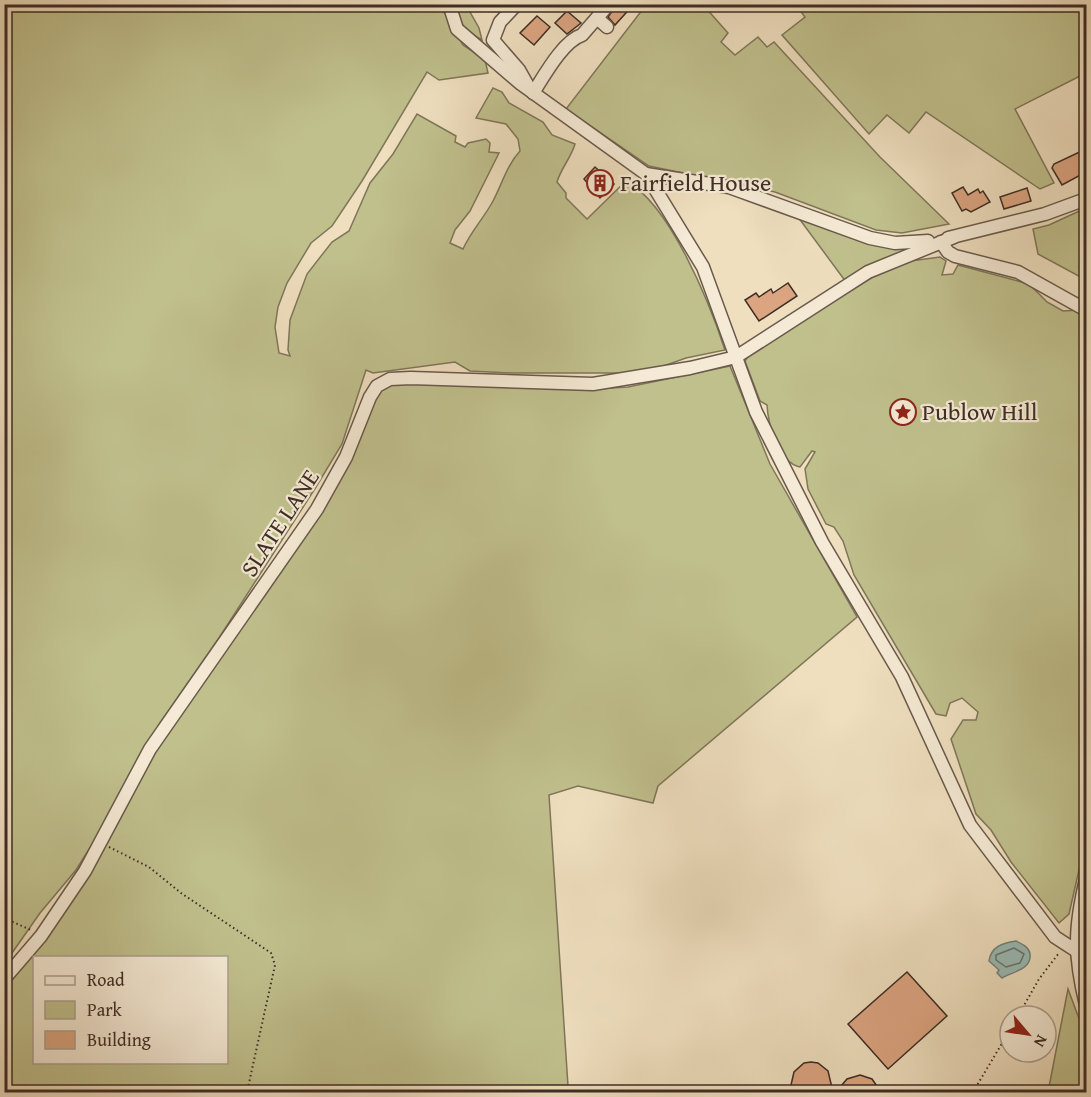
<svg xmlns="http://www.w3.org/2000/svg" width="1091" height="1097" viewBox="0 0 1091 1097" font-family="'Gentium Book Plus',serif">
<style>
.green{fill:#c0c08d;stroke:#7f765a;stroke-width:1.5;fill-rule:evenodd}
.water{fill:#9abcb7;stroke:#75837d;stroke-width:1.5}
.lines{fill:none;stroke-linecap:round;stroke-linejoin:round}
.shore{stroke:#6c746e;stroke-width:1.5}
.building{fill:#dca582;stroke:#3e2d26;stroke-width:1.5}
.minor-casing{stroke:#6a5a4c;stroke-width:15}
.path{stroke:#3e2d26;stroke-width:2;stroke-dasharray:1.5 3;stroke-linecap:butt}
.minor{stroke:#f5ead5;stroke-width:12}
.labels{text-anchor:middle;stroke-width:4.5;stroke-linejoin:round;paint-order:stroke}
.poi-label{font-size:24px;fill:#3e2d26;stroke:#f5ead5;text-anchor:start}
.street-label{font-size:24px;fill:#3e2d26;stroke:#f5ead5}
</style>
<rect width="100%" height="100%" fill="#efdfbf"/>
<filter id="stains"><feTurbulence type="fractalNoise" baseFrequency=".00333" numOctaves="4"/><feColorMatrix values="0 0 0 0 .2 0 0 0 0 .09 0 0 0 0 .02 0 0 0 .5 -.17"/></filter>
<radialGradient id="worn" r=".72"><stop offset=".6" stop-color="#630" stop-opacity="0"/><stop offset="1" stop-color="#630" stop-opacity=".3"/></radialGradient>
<g class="green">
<path d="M4,5H440L463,45L485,60L488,73L439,80L427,72L362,181L332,226L311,243L287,283L278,307L275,327L279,353L290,356L288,350L290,320L307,274L332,242L349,231L370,183L393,154L417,114L456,136L455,142L465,147L468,143L486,139L490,143L489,152L499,153L470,211L455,230L450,243L463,249C471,231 484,218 493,201C502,184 507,165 520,151L518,139L506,124L476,118L493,88L502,92L509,103L543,122L552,135L575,144C571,158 561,168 557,182L566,193V198L587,219L626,181C670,204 710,304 725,350L686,358L644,373H511L470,371L455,362L373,373L366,370L342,444L316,487L219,638L160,723L110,816L76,870L40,913L5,963Z"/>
<polygon points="454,5 466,5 479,28 482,40 465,30"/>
<polygon points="646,5 707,5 705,7 728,33 721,42 735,55 758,37 767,47 774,42 880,157 949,224 902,233 876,230 775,192 649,166 566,109"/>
<polygon points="796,5 1086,5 1086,73 1015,109 1054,183 1040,189 926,112 909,133 887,115 869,134 782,35 805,17"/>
<polygon points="1086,208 1086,280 1038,254 1033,229 1049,225"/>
<polygon points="798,217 907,247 907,252 846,282"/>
<path d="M940,257L946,261L942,275L953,274L958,265L1029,284L1047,302L1063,311L1078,310L1086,316V839L1069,914L1059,923L1011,862L991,830L976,814L951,739L963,720H976L978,712L962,698L950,703L946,716L936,714L854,575L843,541L834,527L826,524L808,489L805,469L815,452L812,451L800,467C779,463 768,424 767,405L760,401L745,361L750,353L873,277L903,262Z"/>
<path d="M730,366L770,464L857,617L658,786L653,803L578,786L549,795L568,1086L572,1092H5V987L46,938L89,874L154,752L321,511L380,391L393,383L595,389L628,387ZM34,958H226V1062H34Z"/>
<polygon points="1068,989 1086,1037 1086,1092 1048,1092"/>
</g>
<path class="water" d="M1016,941C1022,944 1029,947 1030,954C1032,970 1011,972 1002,978L997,973L999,970L989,961C991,947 1002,943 1016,941Z"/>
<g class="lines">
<polygon class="shore" points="1014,948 1024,954 1020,963 1006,967 996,960 996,955"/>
</g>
<g class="building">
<polygon points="617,4 634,4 615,25 608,17"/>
<polygon points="567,11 581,23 567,34 555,23"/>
<polygon points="537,16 550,27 534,45 520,33"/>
<polygon points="1086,149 1086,172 1062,185 1052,168 1054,164"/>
<polygon points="595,167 614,184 600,198 584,179"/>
<polygon points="963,187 968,195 978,189 980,193 983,191 990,202 971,212 966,209 962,211 952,193"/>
<polygon points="1027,188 1031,201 1004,209 1000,197"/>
<polygon points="788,283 797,296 759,321 745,300 756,293 759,297 771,289 773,293"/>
<polygon points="907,972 947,1016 888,1069 848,1024"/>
<polygon points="811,1062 818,1063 828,1071 833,1092 793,1092 791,1085 794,1072 804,1063"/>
<polygon points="860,1075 872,1079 881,1092 836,1092 847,1079"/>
</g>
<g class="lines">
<defs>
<g id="minor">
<polyline points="449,4 457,29 521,84 646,174 729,187 870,238 895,243 928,241"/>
<polyline points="517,4 500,22 493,40 519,70 528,86"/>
<polyline points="597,18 607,27"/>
<path d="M533,93C544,76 563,41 582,35L609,4"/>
<polyline points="646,174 703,267 756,412 822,542 902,677 970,825 1055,937 1075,950"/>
<polyline points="948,238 1045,214 1086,199"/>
<polyline points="941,242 948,252 955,256 1018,272 1086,310"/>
<path d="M1086,879C1074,929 1074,956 1086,1005"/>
<polyline points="4,979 41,936 85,871 150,749 317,509 346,457 370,397 377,386 390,379 411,378 593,384 690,368 736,357 868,272 954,237"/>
</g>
</defs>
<use href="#minor" class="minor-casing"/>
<g class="path">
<polyline points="109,847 149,867 181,893 271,953 275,965 247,1092"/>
<polyline points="4,918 31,930"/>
<polyline points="1018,1016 1039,979 1059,953"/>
<polyline points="973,1092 1010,1030"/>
</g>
<use href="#minor" class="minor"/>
</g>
<defs>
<symbol id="building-ring" viewBox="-11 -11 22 22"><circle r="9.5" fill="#f5ead5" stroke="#8f2418" stroke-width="1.5"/><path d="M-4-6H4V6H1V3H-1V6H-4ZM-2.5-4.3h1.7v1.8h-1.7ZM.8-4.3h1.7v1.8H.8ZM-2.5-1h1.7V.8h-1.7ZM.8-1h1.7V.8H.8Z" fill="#8f2418"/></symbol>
<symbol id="sight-ring" viewBox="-11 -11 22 22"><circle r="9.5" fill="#f5ead5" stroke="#8f2418" stroke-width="1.5"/><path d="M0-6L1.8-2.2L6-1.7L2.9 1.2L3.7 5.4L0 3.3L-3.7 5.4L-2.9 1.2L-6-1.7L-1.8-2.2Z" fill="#8f2418"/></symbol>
</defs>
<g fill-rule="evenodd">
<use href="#building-ring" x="585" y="168" width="30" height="30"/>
<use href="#sight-ring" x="888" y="397" width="30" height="30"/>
</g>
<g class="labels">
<g class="poi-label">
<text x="620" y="191">Fairfield House</text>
<text x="922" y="420">Publow Hill</text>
</g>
<g class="street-label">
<text transform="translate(280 523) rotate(-57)" y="8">SLATE LANE</text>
</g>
</g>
<rect width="1091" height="1097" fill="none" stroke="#efdfbf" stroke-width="24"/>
<rect x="6" y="6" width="1079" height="1085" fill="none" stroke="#3e2d26" stroke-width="3"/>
<rect x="12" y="12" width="1067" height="1073" fill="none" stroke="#3e2d26" stroke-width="1.5"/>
<rect x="33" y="956" width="195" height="108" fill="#f5ead5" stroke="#ac9e8f" stroke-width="1.5"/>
<rect x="45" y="976" width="30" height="9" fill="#f5ead5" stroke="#ac9e8f" stroke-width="1.5"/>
<text x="87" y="986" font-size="18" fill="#3e2d26">Road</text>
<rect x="45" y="1001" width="30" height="18" fill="#c0c08d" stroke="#ac9e8f" stroke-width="1.5"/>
<text x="87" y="1016" font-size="18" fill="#3e2d26">Park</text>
<rect x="45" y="1031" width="30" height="18" fill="#dca582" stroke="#ac9e8f" stroke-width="1.5"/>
<text x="87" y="1046" font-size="18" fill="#3e2d26">Building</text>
<g transform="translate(1028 1034) rotate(119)"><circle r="28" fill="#f5ead5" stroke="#ac9e8f" stroke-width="1.5"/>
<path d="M0-4.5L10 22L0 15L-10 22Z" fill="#8f2418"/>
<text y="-9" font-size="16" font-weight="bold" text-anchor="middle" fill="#3e2d26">N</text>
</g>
<rect width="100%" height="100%" filter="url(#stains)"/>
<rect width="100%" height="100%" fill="url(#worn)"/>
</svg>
